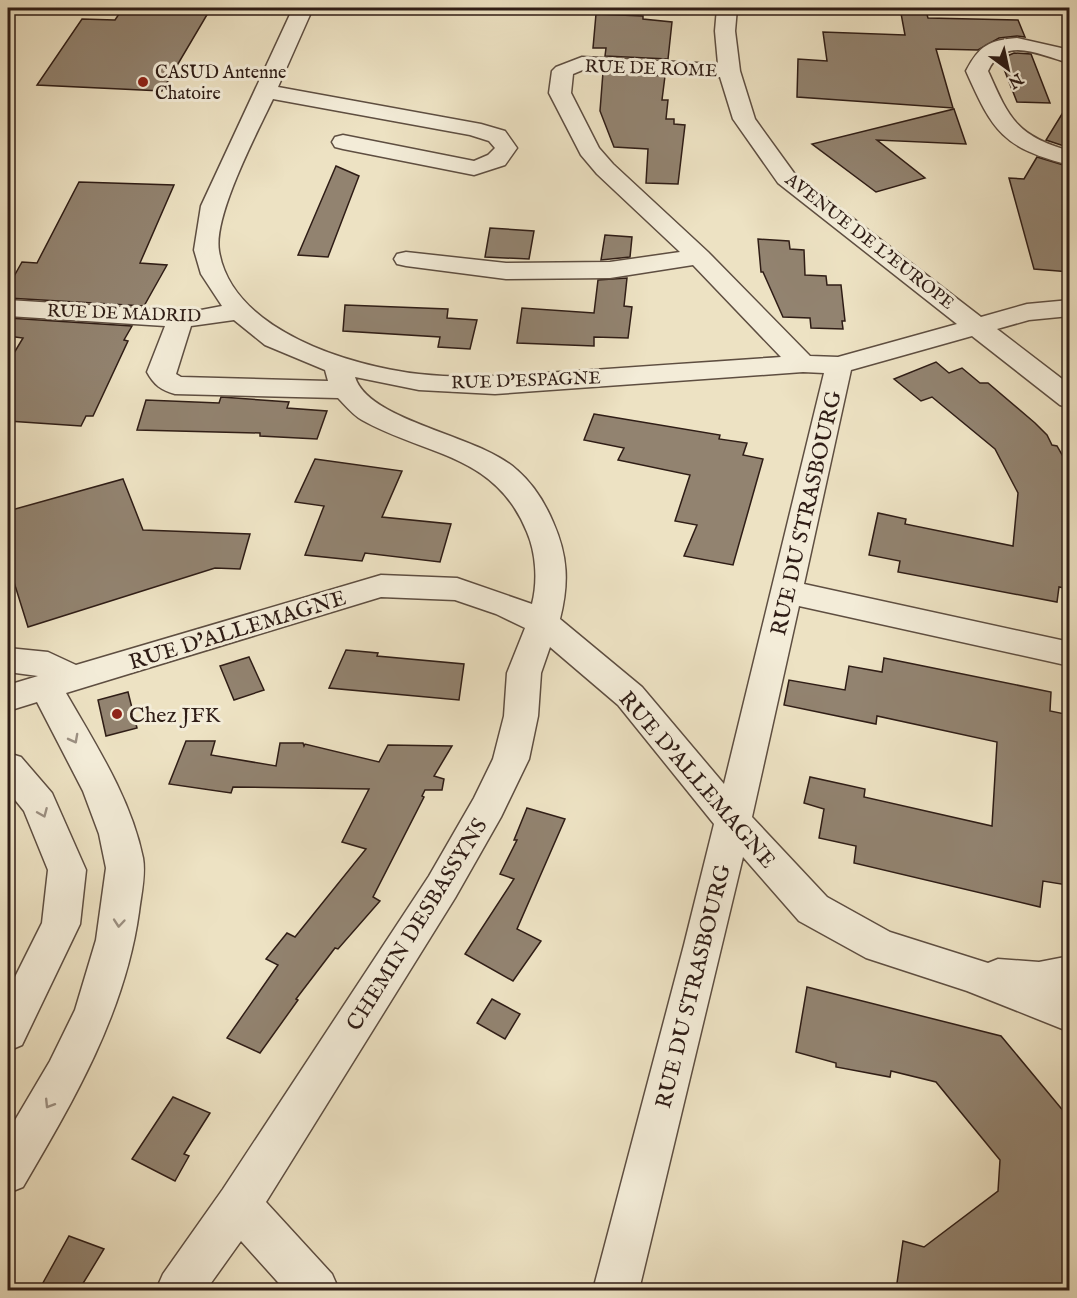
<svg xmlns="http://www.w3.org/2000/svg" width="1077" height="1298" viewBox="0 0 1077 1298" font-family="'IM FELL English',serif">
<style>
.building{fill:#928370;stroke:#2f1d16;stroke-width:1.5}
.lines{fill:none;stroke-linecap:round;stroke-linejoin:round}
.minor-casing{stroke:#5e4e41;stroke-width:3}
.minor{fill:#f3ecd8;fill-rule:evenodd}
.oneway{stroke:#9b8f81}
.poi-dot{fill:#8f2418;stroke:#f3ecd8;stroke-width:2}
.labels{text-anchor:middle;stroke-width:6;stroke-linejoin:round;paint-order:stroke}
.far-street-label{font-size:18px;fill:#2f1d16;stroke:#f3ecd8}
.far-poi-label{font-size:18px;fill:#2f1d16;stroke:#f3ecd8;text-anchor:start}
.street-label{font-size:22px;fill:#2f1d16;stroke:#f3ecd8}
.poi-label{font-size:22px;fill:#2f1d16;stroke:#f3ecd8;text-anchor:start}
</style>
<rect width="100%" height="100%" fill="#ede2c3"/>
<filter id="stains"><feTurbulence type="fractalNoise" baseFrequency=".00333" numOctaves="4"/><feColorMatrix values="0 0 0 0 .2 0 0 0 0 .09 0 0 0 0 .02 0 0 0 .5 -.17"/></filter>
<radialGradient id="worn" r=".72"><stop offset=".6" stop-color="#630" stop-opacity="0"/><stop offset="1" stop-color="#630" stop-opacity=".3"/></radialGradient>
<g class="building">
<polygon points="123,8 211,8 162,91 37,85 82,19 115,20"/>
<polygon points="900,8 925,8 928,18 1018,20 1025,37 1017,36 999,38 978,50 936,49 953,108 797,97 798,59 827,61 823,32 905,35"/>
<polygon points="596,14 643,16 643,19 672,22 668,59 605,56 606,48 593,48"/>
<polygon points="1014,53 1031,54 1050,103 1017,102 1000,59"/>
<polygon points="603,72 665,76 662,100 668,100 666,119 674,119 674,124 685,125 678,184 646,183 648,149 614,147 600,111"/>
<polygon points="1070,101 1070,148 1046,140"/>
<polygon points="954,109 966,144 877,140 925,178 876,192 812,144"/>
<polygon points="1037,157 1070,167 1070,272 1034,269 1009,178 1024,179"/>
<polygon points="336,166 359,176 328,257 298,255"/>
<polygon points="79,182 174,185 140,263 167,265 144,306 8,298 8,287 22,262 37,263"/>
<polygon points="490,228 534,231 529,259 485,257"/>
<polygon points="605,235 632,237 630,257 601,260"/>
<polygon points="758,239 789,241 790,249 804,250 805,275 826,276 827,285 841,285 845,321 842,321 843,329 811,328 810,318 783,317 763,272 761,272"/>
<polygon points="627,278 624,306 632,307 628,338 594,337 594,346 517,343 522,308 594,313 598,280"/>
<polygon points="345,305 448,309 447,318 477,320 470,349 438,347 440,337 343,331"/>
<polygon points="8,318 132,326 124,340 128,341 93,416 86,416 81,426 8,421 8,363 23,338 8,336"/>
<polygon points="936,362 949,373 962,368 980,383 988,383 1035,423 1047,435 1052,445 1057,446 1070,469 1070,589 1059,587 1057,602 898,572 900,561 869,555 878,513 906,519 905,524 1013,546 1018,493 995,449 932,397 921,401 894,379"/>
<polygon points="221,397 289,402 287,408 327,411 317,439 260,436 260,433 137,430 146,400 219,403"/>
<polygon points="594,414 720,435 719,439 747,443 743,455 763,459 733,565 684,556 697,525 675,521 690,475 618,460 624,448 584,440"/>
<polygon points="315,459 402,471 382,517 451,524 440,562 365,553 362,561 305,555 324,506 295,502"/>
<polygon points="123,479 143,530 250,534 240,569 215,568 28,627 8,563 8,511"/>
<polygon points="346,650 378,653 377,656 464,664 459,700 329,688"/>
<polygon points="249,657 264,690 234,700 220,666"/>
<polygon points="884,658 1051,692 1050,711 1070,715 1070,852 1067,885 1043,881 1040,907 854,863 856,846 819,838 824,809 804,803 810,777 865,789 864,797 992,826 997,742 877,716 876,724 784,705 789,680 845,690 849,666 882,672"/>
<polygon points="128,692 137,728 106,736 98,700"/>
<polygon points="186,741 215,741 211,755 276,766 280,743 303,743 304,746 305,744 379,762 388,745 452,746 434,776 444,779 442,790 425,790 422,796 424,797 373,897 380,901 338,949 335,948 296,999 298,1000 260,1053 227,1038 278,965 266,959 287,933 295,937 366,849 342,842 369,789 233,787 231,793 169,784"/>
<polygon points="527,808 565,819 517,929 541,941 513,981 465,954 514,879 500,874 517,840 514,840"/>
<polygon points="807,987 1001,1036 1070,1119 1066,1290 896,1290 903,1241 924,1247 998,1191 1000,1160 936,1082 891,1071 890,1077 836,1067 836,1063 796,1052"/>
<polygon points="492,999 520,1014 505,1039 477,1023"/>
<polygon points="173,1097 210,1113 184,1154 189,1156 175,1181 132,1159"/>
<polygon points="69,1236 104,1249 79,1290 39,1290"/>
</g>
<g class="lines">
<defs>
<g id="minor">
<path d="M293,8H313L278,87L481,124L505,131L517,148L505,165L474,175L343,149L335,147L332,142L335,137L343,135L474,161L488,155L495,148L489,141L470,135L273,99C257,133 213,216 219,251C232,331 351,366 419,374C472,380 525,374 578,371C646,366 713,362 781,357L693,265L610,278L506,279L406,266L397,264L394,259L397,254L406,252L506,263L610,262L680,252L597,174L581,155L549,93L552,71L556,67L582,57L718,64L715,31L717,8H737L735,31L740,71L755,119L794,173L981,317L1027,304L1070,300V316L1029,320L997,329L1070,385V408L1060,405L972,336L851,370L804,584L1070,642V666L799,606L752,817L827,897L890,932L988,963L998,959L1039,962L1070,956V992L1064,993L1070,995V1032L967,991L866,958L799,921L743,857L639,1290H593L684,945L714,824L618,705L550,647L541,673L538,716L529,759L501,817L455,898L266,1202L332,1274L339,1290H285L241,1241L206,1290H156L163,1274L223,1189L429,876L474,798L493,759L504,716L507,673L525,628L496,614L455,600L381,597L66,693C96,745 131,799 143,858C146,875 141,895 139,912C125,1013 74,1100 23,1187L8,1193V1132L50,1061L75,1010L96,940L106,868L99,834L83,791L37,702L8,711V685L38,676L8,672V648L48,652L76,665L381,575L457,578L532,604C538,581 536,553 527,532C495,453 426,456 362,420C353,415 345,405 338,398L175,394C161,390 154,385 147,372L165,326L8,316V300L165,310H201L222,306L201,274L194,250L201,206ZM585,69L720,77L733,119L778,183L957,324L838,357L810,356L708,252L613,164L599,148L571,93L573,74ZM234,320L265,345L325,370L328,381L181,377L176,374L191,326ZM803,372L824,373L724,784L642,687L560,619C569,583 568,556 553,522C545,503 533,484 517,470C480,435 369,422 355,377L419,390L495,394Z"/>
<polygon points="1033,8 1070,8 1070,14 1036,12"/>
<path d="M1017,38L1070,50V63C1040,56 1005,34 988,71C1009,118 1016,136 1070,151V165C1003,148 993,132 966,71C979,46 989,40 1017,38Z"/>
<polygon points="8,753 21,757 52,793 86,870 80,924 22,1045 8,1051 8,991 42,923 48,870 24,811 8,791"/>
</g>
</defs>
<use href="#minor" class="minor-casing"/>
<use href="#minor" class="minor"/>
</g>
<defs><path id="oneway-chevron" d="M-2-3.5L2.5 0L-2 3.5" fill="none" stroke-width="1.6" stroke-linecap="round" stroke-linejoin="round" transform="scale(1.5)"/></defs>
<g class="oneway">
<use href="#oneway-chevron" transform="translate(74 739) rotate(62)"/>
<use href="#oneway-chevron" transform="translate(43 813) rotate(67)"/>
<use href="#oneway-chevron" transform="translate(119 923) rotate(95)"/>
<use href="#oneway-chevron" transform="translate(49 1104) rotate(122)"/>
</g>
<g class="poi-dot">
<circle cx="143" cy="82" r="6"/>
<circle cx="117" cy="714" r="6"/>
</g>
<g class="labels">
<g class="far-street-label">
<text transform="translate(651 68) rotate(2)" y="6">RUE DE ROME</text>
<text transform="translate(870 241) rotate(38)" y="6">AVENUE DE L'EUROPE</text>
<text transform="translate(124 313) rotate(2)" y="6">RUE DE MADRID</text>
<text transform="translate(526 380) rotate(-2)" y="6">RUE D'ESPAGNE</text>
</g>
<g class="far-poi-label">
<text x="155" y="78">CASUD Antenne<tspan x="155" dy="21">Chatoire</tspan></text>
</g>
<g class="street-label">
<text transform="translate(805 513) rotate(-77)" y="8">RUE DU STRASBOURG</text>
<text transform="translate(237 629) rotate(-17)" y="8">RUE D'ALLEMAGNE</text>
<text transform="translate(698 779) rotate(49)" y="8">RUE D'ALLEMAGNE</text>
<text transform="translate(416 924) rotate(-58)" y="8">CHEMIN DESBASSYNS</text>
<text transform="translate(692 986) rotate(-76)" y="8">RUE DU STRASBOURG</text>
</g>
<g class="poi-label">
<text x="129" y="722">Chez JFK</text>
</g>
</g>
<rect width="1077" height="1298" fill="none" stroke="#ede2c3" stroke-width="30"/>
<rect x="9" y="9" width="1059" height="1280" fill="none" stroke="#2f1d16" stroke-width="3"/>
<rect x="15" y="15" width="1047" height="1268" fill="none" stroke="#2f1d16" stroke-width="1.5"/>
<g transform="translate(1008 69) rotate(147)" stroke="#f3ecd8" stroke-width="4.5" paint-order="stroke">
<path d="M0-4.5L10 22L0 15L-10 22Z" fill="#2f1d16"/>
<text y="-9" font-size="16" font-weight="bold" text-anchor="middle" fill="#2f1d16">N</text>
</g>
<rect width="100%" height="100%" filter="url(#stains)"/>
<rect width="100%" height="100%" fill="url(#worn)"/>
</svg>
